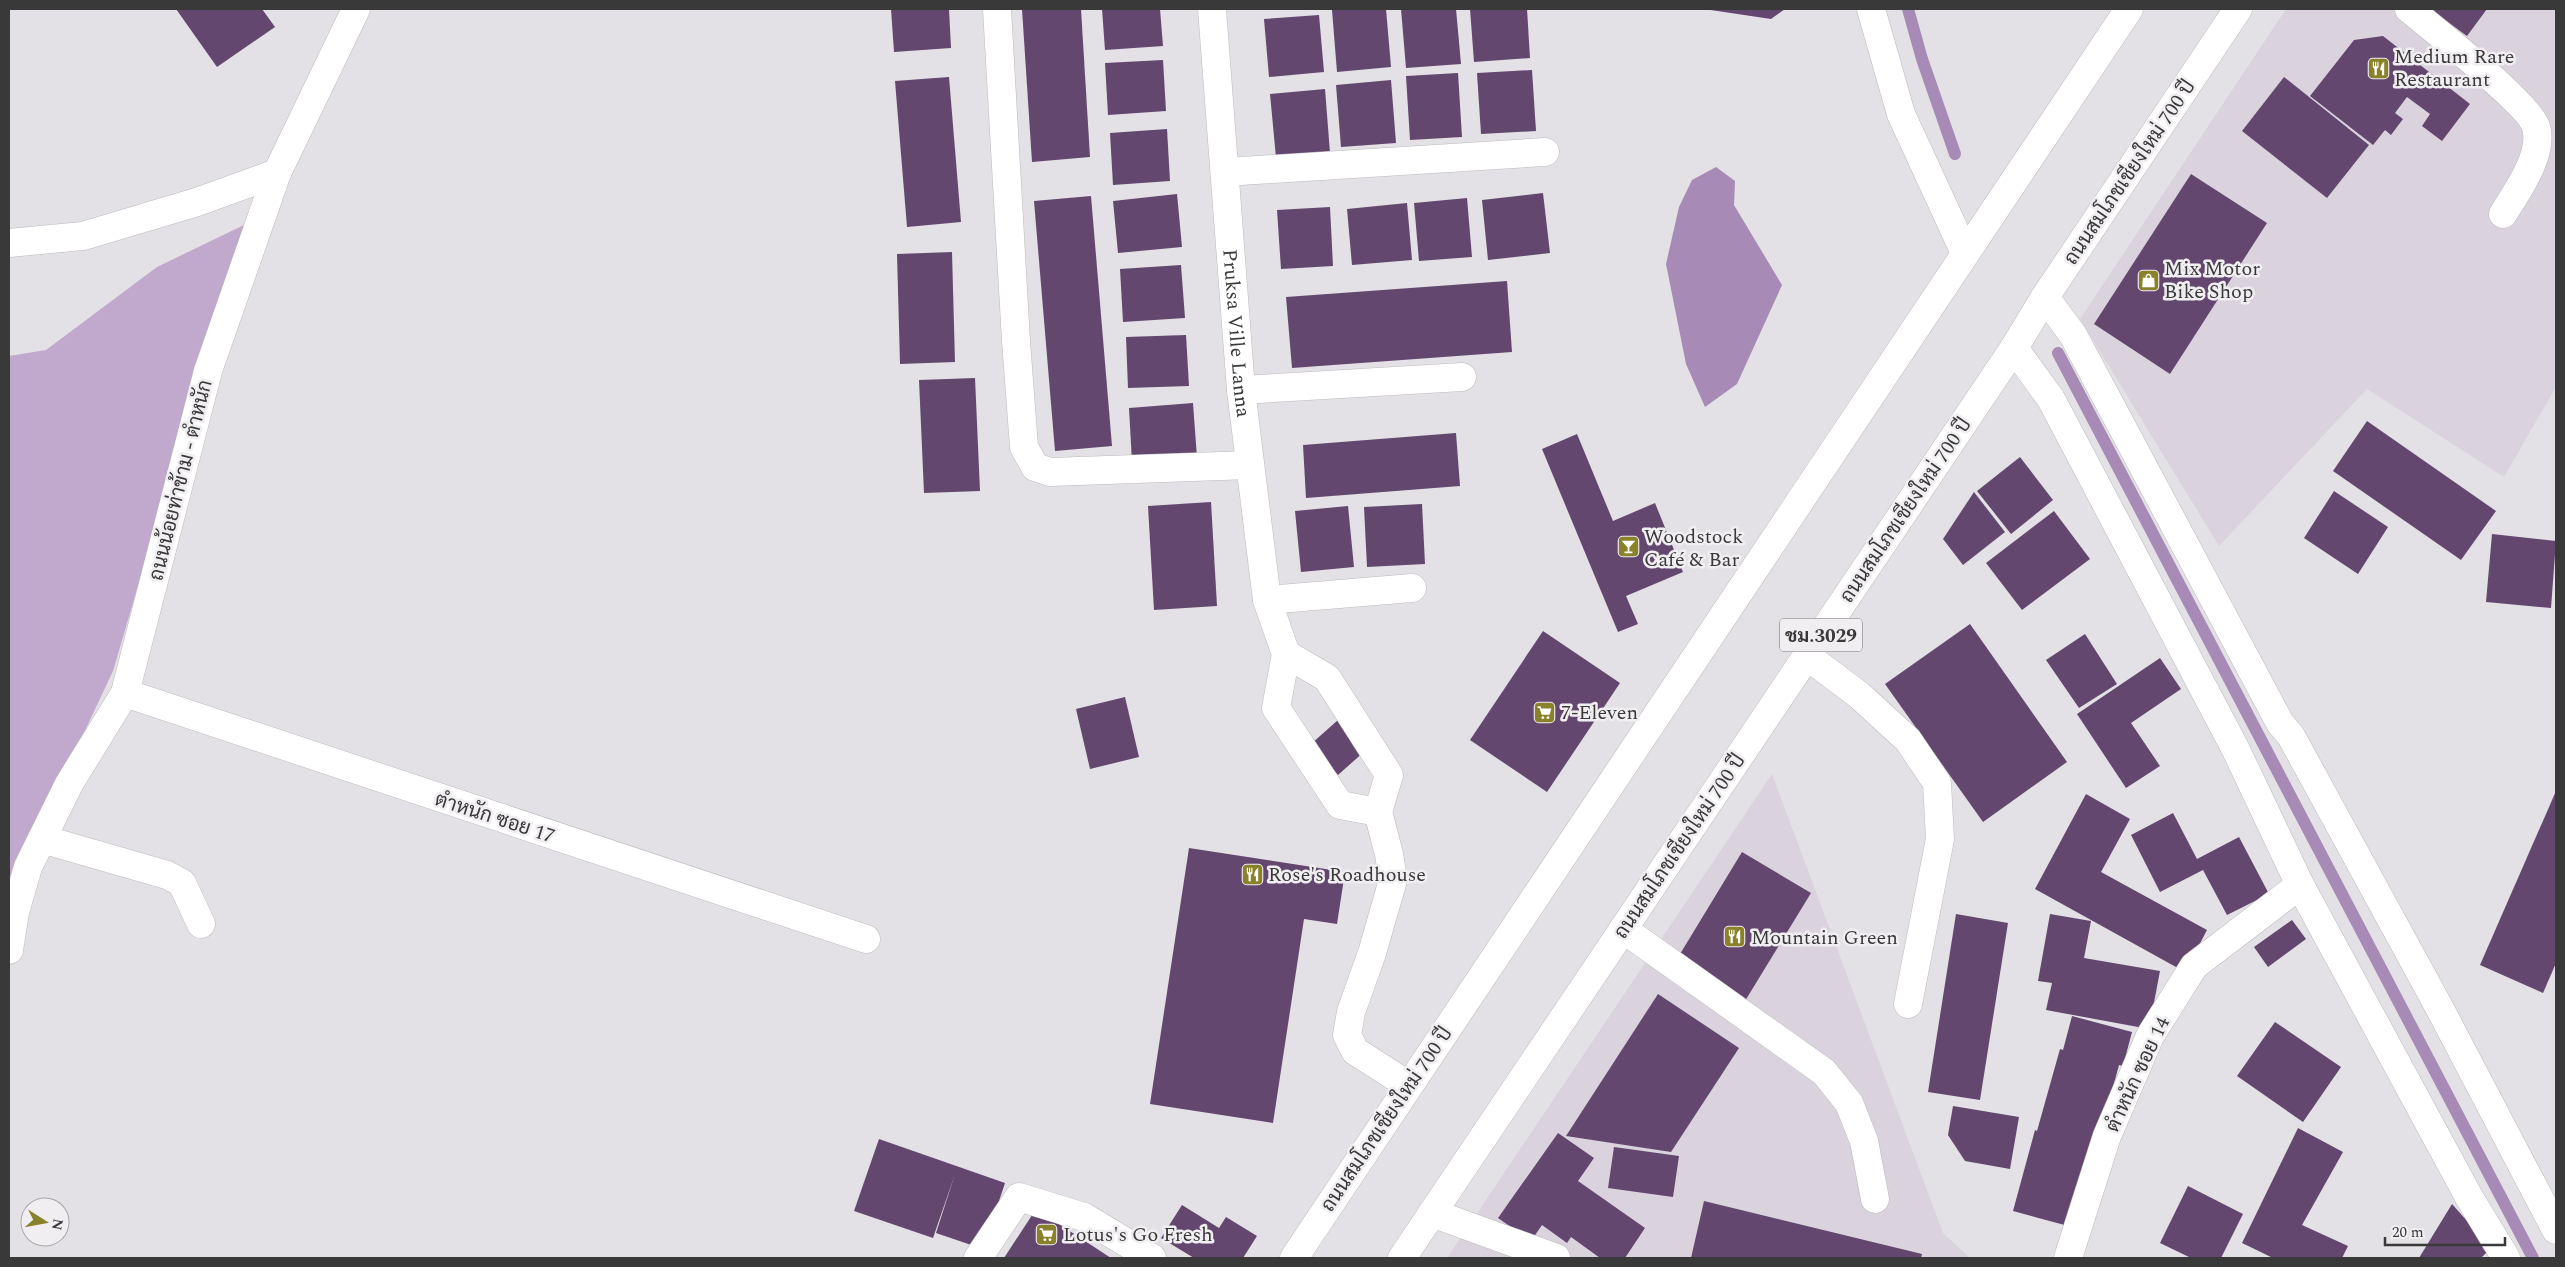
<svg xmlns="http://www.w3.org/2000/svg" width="2565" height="1267" viewBox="0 0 2565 1267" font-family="Spectral,Sarabun,serif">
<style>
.built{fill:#dad3dd}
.green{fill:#c1a8cd}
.water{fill:#a78ab6}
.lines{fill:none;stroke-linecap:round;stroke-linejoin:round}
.stream{stroke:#a78ab6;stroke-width:12}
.building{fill:#63476f}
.minor-casing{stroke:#bcbabd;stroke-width:29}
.major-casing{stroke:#bcbabd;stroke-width:29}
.minor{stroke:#fff;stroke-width:28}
.major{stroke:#fff;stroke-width:28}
.labels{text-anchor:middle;stroke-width:5;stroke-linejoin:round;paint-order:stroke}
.shield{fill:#f1eef2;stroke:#716f71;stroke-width:1}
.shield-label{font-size:19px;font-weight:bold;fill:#3a393a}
.poi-label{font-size:20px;fill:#3a393a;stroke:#f1eef2;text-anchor:start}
.street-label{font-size:20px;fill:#3a393a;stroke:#f1eef2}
</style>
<rect width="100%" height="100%" fill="#e3e1e5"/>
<g class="built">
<polygon points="2286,9 2556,9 2556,387 2504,477 2367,389 2219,546 2080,319"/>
<polygon points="1772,774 1943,1233 1970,1258 1447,1258"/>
</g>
<polygon class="green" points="244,225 113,671 9,892 9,356 46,350 157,267"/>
<polygon class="water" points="1716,167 1735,181 1734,205 1782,285 1737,384 1705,407 1686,364 1666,264 1679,207 1692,180"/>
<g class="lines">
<g class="stream">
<polyline points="1908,9 1922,59 1955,154"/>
<polyline points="2058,353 2533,1258"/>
</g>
</g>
<g class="building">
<polygon points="176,9 262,9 275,27 217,67"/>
<polygon points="891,9 949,9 951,48 894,52"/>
<polygon points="1022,9 1081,9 1090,157 1032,162"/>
<polygon points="1102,9 1160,9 1163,46 1105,50"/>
<polygon points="1349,9 1386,9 1391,67 1337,72 1332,10"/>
<polygon points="1401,9 1456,9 1461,64 1406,68"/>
<polygon points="1470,9 1527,9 1530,58 1474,62"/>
<polygon points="1704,9 1785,9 1771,19"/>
<polygon points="2430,9 2487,9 2467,36"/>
<polygon points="1319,15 1324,72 1269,77 1264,19"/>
<polygon points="2383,36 2470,104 2442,141 2422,126 2430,114 2407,97 2395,113 2403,119 2391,135 2385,130 2373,145 2310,96 2354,40"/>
<polygon points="1163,60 1166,111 1108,115 1105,63"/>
<polygon points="1532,70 1536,131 1481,134 1477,73"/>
<polygon points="1458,73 1462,137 1410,140 1406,76"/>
<polygon points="949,77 961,222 907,227 895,81"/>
<polygon points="2284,77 2369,145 2327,198 2242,131"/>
<polygon points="1391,80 1396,143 1341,147 1336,85"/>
<polygon points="1325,89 1330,153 1276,158 1270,94"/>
<polygon points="1167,129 1170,181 1113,185 1110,133"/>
<polygon points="2191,174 2267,223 2170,374 2094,324"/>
<polygon points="1543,193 1550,253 1488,260 1482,200"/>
<polygon points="1177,194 1182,247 1118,253 1113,201"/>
<polygon points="1091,196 1112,446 1055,451 1034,201"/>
<polygon points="1467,198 1472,257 1419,261 1414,203"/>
<polygon points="1407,203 1412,260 1352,265 1347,209"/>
<polygon points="1330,207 1333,266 1281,269 1277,210"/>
<polygon points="952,252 955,362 900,364 897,254"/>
<polygon points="1181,265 1185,318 1123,322 1120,269"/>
<polygon points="1507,281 1512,352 1292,368 1286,297"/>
<polygon points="1186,335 1189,386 1128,388 1126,337"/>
<polygon points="975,378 980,491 924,493 919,380"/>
<polygon points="1193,403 1197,458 1132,462 1129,408"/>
<polygon points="2367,421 2496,511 2461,560 2333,471"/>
<polygon points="1456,433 1460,486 1306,498 1303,445"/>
<polygon points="1577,434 1613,521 1655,503 1683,572 1626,596 1638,624 1618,632 1542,449"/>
<polygon points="2020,457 2053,500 2011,534 1977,491"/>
<polygon points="2334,491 2388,527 2358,574 2304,538"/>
<polygon points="1974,492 2005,532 1963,565 1943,539"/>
<polygon points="1211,502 1217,606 1154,610 1148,506"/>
<polygon points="1422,504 1425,564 1367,567 1364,507"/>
<polygon points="1348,506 1354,567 1301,572 1295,511"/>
<polygon points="2054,511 2090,559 2022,610 1986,563"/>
<polygon points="2492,534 2556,541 2551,608 2486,602"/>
<polygon points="1970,624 2067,762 1983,822 1885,684"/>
<polygon points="1543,631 1620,683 1547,792 1470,740"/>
<polygon points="2085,634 2117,684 2079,708 2046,660"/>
<polygon points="2160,658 2181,689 2131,723 2160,766 2126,788 2077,714"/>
<polygon points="1125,697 1139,757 1090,769 1076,709"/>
<polygon points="1338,720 1366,750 1338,775 1311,744"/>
<polygon points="2556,791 2556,963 2543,993 2480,965"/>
<polygon points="2086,794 2130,819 2101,872 2207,930 2185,972 2035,889"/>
<polygon points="2173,813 2197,859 2239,837 2269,894 2227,915 2203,870 2160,892 2131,835"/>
<polygon points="1189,848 1345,872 1337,924 1304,919 1273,1123 1150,1104"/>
<polygon points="1742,852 1811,893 1745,1001 1677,959"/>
<polygon points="1956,914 2008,923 1980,1100 1928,1092"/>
<polygon points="2050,914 2091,921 2084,958 2160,971 2149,1029 2046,1010 2052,983 2038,981"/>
<polygon points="2292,920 2306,939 2268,967 2254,947"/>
<polygon points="1658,994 1739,1048 1671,1152 1566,1136"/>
<polygon points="2072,1016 2132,1032 2123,1066 2119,1065 2097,1146 2089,1144 2094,1146 2072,1227 2013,1211 2035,1130 2037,1131 2060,1049 2063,1050"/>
<polygon points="2275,1022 2341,1067 2303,1122 2237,1076"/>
<polygon points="1953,1106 2019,1117 2010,1169 1965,1161 1948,1135"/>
<polygon points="2298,1128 2343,1152 2302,1225 2348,1246 2342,1258 2273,1258 2242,1243"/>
<polygon points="1558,1133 1594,1158 1578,1181 1645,1228 1625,1258 1600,1258 1571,1237 1567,1243 1542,1225 1531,1241 1498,1218"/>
<polygon points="879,1139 1005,1183 983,1249 936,1233 955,1174 933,1238 854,1211"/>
<polygon points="1614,1147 1679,1156 1673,1197 1608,1188"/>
<polygon points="2188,1186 2243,1214 2221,1258 2191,1258 2160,1243"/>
<polygon points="1704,1201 1922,1254 1921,1258 1691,1258"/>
<polygon points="2452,1204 2491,1248 2481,1258 2419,1258"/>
<polygon points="1182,1205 1219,1228 1226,1217 1257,1236 1243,1258 1194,1258 1161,1238"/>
<polygon points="1036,1209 1111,1258 1004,1258"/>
</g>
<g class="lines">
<defs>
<g id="minor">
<polyline points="997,9 1016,341 1024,447 1035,467 1050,472 1250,465"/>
<path id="s1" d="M1212,9L1241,390L1267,600L1286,654L1276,708L1340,805L1378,812"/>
<polyline points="1871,9 1901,114 1965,253"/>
<path d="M2409,9C2431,27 2530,105 2536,127C2544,155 2517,191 2503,214"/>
<polyline points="1225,172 1545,152"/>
<polyline points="9,243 83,236 197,202 277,173"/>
<polyline points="2045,297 2073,335 2280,723 2291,736 2439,1007 2556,1230"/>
<polyline points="2014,348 2051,399 2236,750 2300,885 2469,1197 2506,1258"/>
<polyline points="1241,390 1462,377"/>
<polyline points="1267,600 1412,588"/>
<polyline points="1286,654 1327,678 1389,775 1378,812"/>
<polyline points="1807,656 1859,695 1908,740 1937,783 1940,839 1908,1004"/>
<polyline points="125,693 866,939"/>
<polyline points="1378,812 1389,854 1393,880 1372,953 1351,1012 1347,1035 1355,1051 1408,1085"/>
<polyline points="42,839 167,875 182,883 201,924"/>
<polyline points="1623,929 1824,1072 1849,1103 1864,1141 1875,1199"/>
<polyline points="9,950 15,912 28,867 69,784 125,693 208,371 277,173 356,9"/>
<polyline points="1432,1213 1556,1258"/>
<polyline points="978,1258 1019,1197 1084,1217 1152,1258"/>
<polyline points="2068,1258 2107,1136 2150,1036 2194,966 2300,885"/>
</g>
<g id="major">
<polyline points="1294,1258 2129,9"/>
<polyline points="1402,1258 2014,348 2045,297 2238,9"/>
</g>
</defs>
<use href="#minor" class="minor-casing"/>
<use href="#major" class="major-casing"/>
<use href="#minor" class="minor"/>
<use href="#major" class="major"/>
</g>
<defs>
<symbol id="restaurant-square" viewBox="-11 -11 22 22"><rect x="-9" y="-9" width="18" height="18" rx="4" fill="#89822a" stroke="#f1eef2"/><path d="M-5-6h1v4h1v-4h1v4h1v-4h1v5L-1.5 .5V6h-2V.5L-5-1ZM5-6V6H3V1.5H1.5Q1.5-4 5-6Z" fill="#fff"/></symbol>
<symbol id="shop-square" viewBox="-11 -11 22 22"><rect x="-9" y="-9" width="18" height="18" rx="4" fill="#89822a" stroke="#f1eef2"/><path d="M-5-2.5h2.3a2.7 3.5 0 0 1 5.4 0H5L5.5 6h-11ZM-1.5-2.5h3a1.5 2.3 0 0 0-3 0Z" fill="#fff"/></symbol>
<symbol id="bar-square" viewBox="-11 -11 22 22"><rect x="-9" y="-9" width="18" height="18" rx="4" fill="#89822a" stroke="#f1eef2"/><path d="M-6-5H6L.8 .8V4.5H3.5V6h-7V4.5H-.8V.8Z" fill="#fff"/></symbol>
<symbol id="supermarket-square" viewBox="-11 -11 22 22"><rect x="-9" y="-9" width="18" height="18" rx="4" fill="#89822a" stroke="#f1eef2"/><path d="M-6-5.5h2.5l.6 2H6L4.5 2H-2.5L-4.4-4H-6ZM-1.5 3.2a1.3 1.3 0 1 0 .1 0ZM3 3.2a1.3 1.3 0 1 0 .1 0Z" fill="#fff"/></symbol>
</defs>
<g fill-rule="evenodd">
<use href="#restaurant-square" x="2366" y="56" width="25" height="25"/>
<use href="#shop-square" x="2136" y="268" width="25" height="25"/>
<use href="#bar-square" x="1616" y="534" width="25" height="25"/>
<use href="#supermarket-square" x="1532" y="700" width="25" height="25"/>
<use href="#restaurant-square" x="1240" y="862" width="25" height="25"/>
<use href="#restaurant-square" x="1722" y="924" width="25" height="25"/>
<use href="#supermarket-square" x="1034" y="1222" width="25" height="25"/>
</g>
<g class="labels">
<rect class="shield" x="1780" y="618.5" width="82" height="33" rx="4"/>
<g class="shield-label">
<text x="1821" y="642">ชม.3029</text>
</g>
<g class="poi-label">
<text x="2394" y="63">Medium Rare<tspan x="2394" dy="23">Restaurant</tspan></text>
<text x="2164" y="275">Mix Motor<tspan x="2164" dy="23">Bike Shop</tspan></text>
<text x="1644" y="543">Woodstock<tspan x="1644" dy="23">Café &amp; Bar</tspan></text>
<text x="1561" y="719">7-Eleven</text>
<text x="1268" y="881">Rose's Roadhouse</text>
<text x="1751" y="944">Mountain Green</text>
<text x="1063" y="1241">Lotus's Go Fresh</text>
</g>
<g class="street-label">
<text transform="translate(2129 172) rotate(-56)" y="7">ถนนสมโภชเชียงใหม่ 700 ปี</text>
<text dy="7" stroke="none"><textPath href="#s1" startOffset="325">Pruksa Ville Lanna</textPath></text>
<text transform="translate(180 480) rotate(-76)" y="7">ถนนน้อยท่าข้าม - ตำหนัก</text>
<text transform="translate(1905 510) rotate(-56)" y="7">ถนนสมโภชเชียงใหม่ 700 ปี</text>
<text transform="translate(495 817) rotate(18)" y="7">ตำหนัก ซอย 17</text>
<text transform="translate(1679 846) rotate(-56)" y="7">ถนนสมโภชเชียงใหม่ 700 ปี</text>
<text transform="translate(2137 1074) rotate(-65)" y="7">ตำหนัก ซอย 14</text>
<text transform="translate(1386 1119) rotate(-56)" y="7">ถนนสมโภชเชียงใหม่ 700 ปี</text>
</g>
</g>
<rect width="2565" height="1267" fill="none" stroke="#3a393a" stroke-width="20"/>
<g transform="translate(45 1222) rotate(101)"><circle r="24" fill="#f1eef2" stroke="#a8a6a8"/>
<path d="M0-4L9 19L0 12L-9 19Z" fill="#89822a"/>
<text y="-8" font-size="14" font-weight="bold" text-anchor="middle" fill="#3a393a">N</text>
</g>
<path d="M2385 1237v8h120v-8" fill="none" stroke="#3a393a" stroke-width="2.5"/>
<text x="2392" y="1237" font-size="15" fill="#3a393a" stroke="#f1eef2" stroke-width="4" paint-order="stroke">20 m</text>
</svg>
